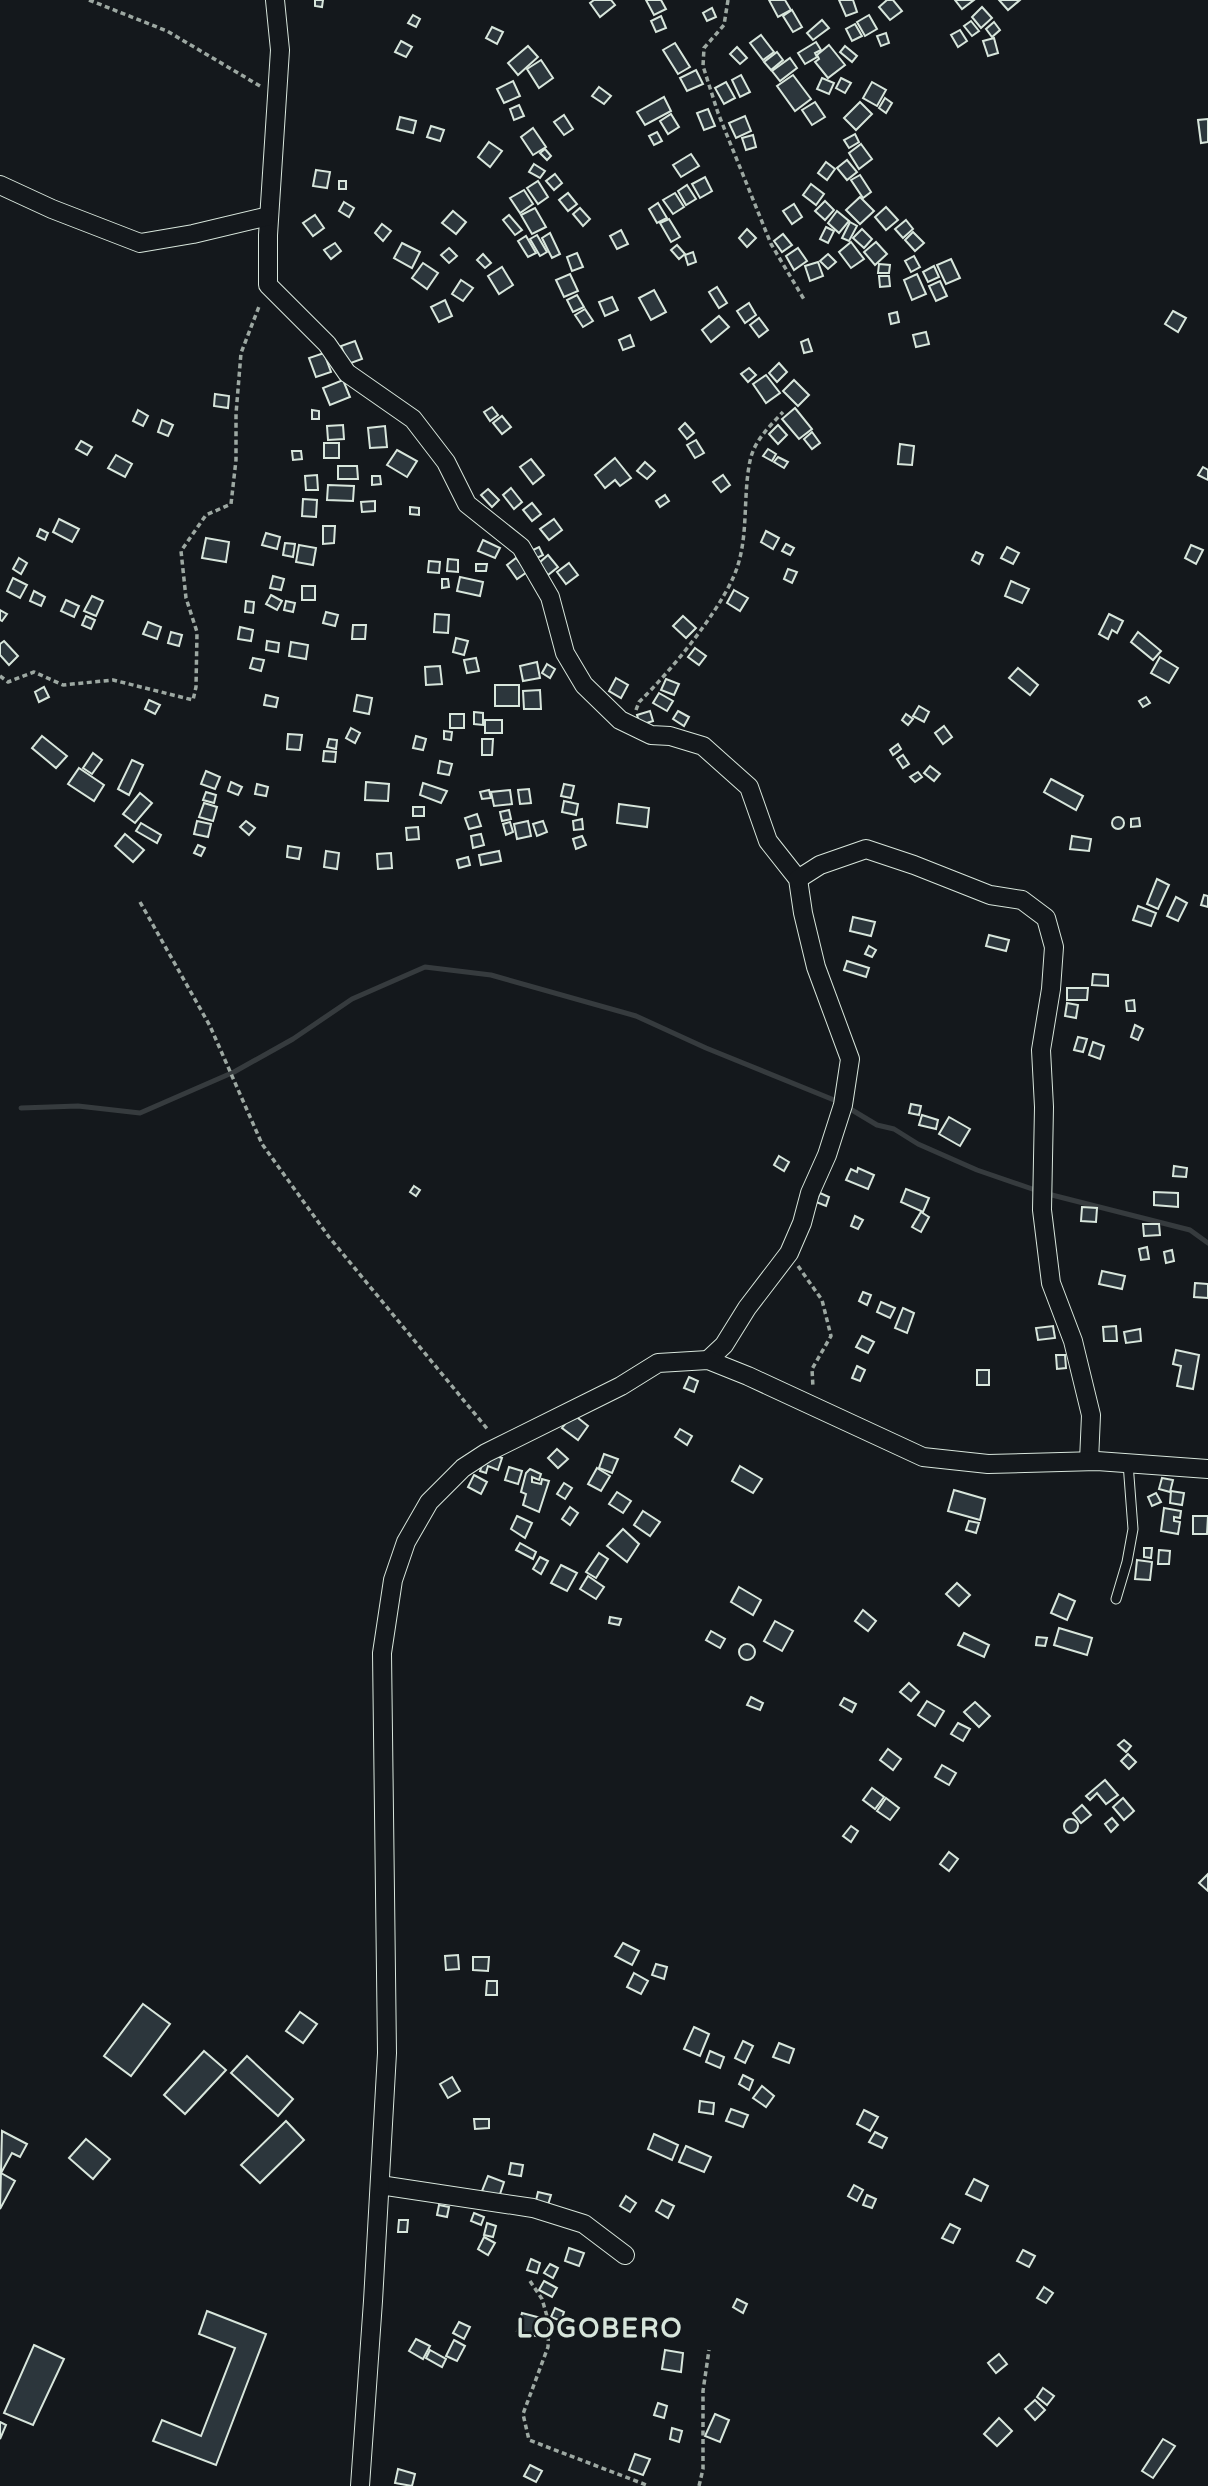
<svg xmlns="http://www.w3.org/2000/svg" width="1208" height="2486" viewBox="0 0 1208 2486" font-family="'Varela Round',sans-serif">
<style>
.lines{fill:none;stroke-linecap:round;stroke-linejoin:round}
.stream{stroke:#363b3e;stroke-width:5}
.building{fill:#2c363c;stroke:#d8e6dc;stroke-width:2}
.lane-casing{stroke:#d8e6dc;stroke-width:11}
.street-casing{stroke:#d8e6dc;stroke-width:20}
.path{stroke:#9da8a2;stroke-width:3.5;stroke-dasharray:5 3.5;stroke-linecap:butt}
.lane{stroke:#14181c;stroke-width:9}
.street{stroke:#14181c;stroke-width:18}
.labels{text-anchor:middle;stroke-width:5;stroke-linejoin:round;paint-order:stroke}
.district-label{font-size:26px;font-weight:bold;letter-spacing:2px;fill:#d8e6dc;stroke:#14181c}
</style>
<rect width="100%" height="100%" fill="#14181c"/>
<g class="lines">
<g class="stream">
<polyline points="847,1107 877,1125 894,1129 918,1144 977,1170 1044,1193 1190,1230 1208,1243"/>
<polyline points="21,1108 78,1106 140,1113 234,1072 293,1039 352,999 425,967 491,975 636,1016 706,1048 839,1102"/>
</g>
</g>
<g class="building">
<polygon points="315,0 323,0 322,7 315,6"/>
<polygon points="594,0 611,0 615,5 600,17 590,3"/>
<polygon points="646,0 661,0 666,9 654,15"/>
<polygon points="769,0 785,0 791,10 778,17"/>
<polygon points="839,0 853,0 857,12 846,16"/>
<polygon points="887,0 893,0 902,11 890,20 879,7"/>
<polygon points="955,0 974,0 962,9"/>
<polygon points="999,0 1020,0 1008,10"/>
<polygon points="982,7 992,18 981,28 972,17"/>
<polygon points="712,8 716,17 707,21 703,13"/>
<polygon points="792,10 802,27 793,32 783,16"/>
<polygon points="413,15 420,19 416,27 408,23"/>
<polygon points="869,15 877,29 865,36 857,22"/>
<polygon points="661,16 666,28 656,32 651,21"/>
<polygon points="822,20 829,28 813,40 807,33"/>
<polygon points="971,21 979,31 972,36 964,26"/>
<polygon points="994,22 1000,30 992,37 986,29"/>
<polygon points="855,24 862,36 852,41 846,29"/>
<polygon points="492,27 503,32 497,44 486,38"/>
<polygon points="960,30 967,41 958,47 951,35"/>
<polygon points="886,33 889,43 881,46 877,36"/>
<polygon points="761,35 774,52 763,60 750,43"/>
<polygon points="994,38 998,53 988,56 983,41"/>
<polygon points="401,41 412,47 406,57 395,52"/>
<polygon points="816,42 821,50 815,53 817,57 805,64 798,53"/>
<polygon points="675,43 690,67 678,74 663,50"/>
<polygon points="829,45 845,65 828,78 815,62 819,59 817,55"/>
<polygon points="528,46 538,57 518,75 508,63"/>
<polygon points="845,46 857,56 852,62 840,52"/>
<polygon points="737,47 747,58 740,64 730,54"/>
<polygon points="777,52 783,60 771,70 764,62"/>
<polygon points="790,58 797,68 780,81 772,71"/>
<polygon points="541,60 553,78 539,88 527,69"/>
<polygon points="696,70 703,84 687,91 680,78"/>
<polygon points="741,75 750,92 740,97 732,80"/>
<polygon points="793,75 811,99 795,111 777,86"/>
<polygon points="822,78 834,83 829,94 817,89"/>
<polygon points="841,78 851,83 845,93 836,88"/>
<polygon points="513,81 520,96 504,103 497,89"/>
<polygon points="726,82 735,98 724,104 715,88"/>
<polygon points="872,82 886,90 877,106 863,98"/>
<polygon points="599,87 611,96 604,104 592,96"/>
<polygon points="664,97 671,111 645,125 637,112"/>
<polygon points="885,98 892,103 886,113 879,108"/>
<polygon points="815,102 825,117 812,125 802,110"/>
<polygon points="860,102 872,114 856,130 844,118"/>
<polygon points="519,105 524,116 514,120 510,109"/>
<polygon points="708,109 715,126 704,130 697,113"/>
<polygon points="671,114 679,127 668,134 660,121"/>
<polygon points="564,115 573,129 564,135 554,122"/>
<polygon points="745,116 751,131 736,138 729,123"/>
<polygon points="400,117 416,121 413,133 397,129"/>
<polygon points="1208,119 1208,142 1201,143 1198,120"/>
<polygon points="431,126 444,130 440,141 427,137"/>
<polygon points="533,128 546,147 533,155 521,137"/>
<polygon points="657,132 662,141 654,145 649,136"/>
<polygon points="855,134 859,142 849,148 844,140"/>
<polygon points="753,135 756,147 746,150 742,138"/>
<polygon points="489,142 502,151 490,167 478,157"/>
<polygon points="861,144 872,159 859,169 849,153"/>
<polygon points="545,149 551,156 547,160 540,153"/>
<polygon points="691,154 699,166 681,177 673,165"/>
<polygon points="847,160 857,172 847,180 837,168"/>
<polygon points="826,162 835,169 827,180 818,173"/>
<polygon points="534,164 545,171 540,178 529,172"/>
<polygon points="316,170 330,172 327,188 313,186"/>
<polygon points="555,174 562,183 554,190 546,181"/>
<polygon points="860,175 871,192 863,198 851,180"/>
<polygon points="705,177 712,191 700,198 692,184"/>
<rect x="339" y="181" width="7" height="8"/>
<polygon points="538,181 548,197 538,204 527,188"/>
<polygon points="811,184 824,194 816,205 803,195"/>
<polygon points="687,185 696,199 686,205 678,191"/>
<polygon points="524,190 533,204 520,213 510,198"/>
<polygon points="568,193 577,204 568,211 559,200"/>
<polygon points="675,193 684,207 673,214 663,200"/>
<polygon points="860,197 874,211 860,224 846,210"/>
<polygon points="825,201 834,210 825,220 815,211"/>
<polygon points="344,202 354,208 349,217 339,211"/>
<polygon points="658,203 667,218 657,223 649,209"/>
<polygon points="794,204 802,217 792,224 783,211"/>
<polygon points="886,207 898,220 886,230 875,217"/>
<polygon points="535,208 546,227 532,234 521,215"/>
<polygon points="580,208 590,219 583,226 573,214"/>
<polygon points="453,211 466,222 456,234 442,223"/>
<polygon points="837,211 849,221 839,233 828,223"/>
<polygon points="315,215 324,228 313,236 303,223"/>
<polygon points="509,215 522,230 515,235 503,220"/>
<polygon points="669,219 680,237 671,242 660,223"/>
<polygon points="906,220 913,229 903,238 895,229"/>
<polygon points="850,222 857,226 849,241 842,238"/>
<polygon points="382,224 391,231 383,241 375,233"/>
<polygon points="826,227 834,231 828,243 820,239"/>
<polygon points="747,229 756,238 747,247 739,238"/>
<polygon points="862,229 872,239 864,248 853,238"/>
<polygon points="621,230 628,244 617,249 610,236"/>
<polygon points="913,232 924,243 915,251 905,240"/>
<polygon points="550,233 560,254 552,258 542,238"/>
<polygon points="783,234 792,245 782,252 774,241"/>
<polygon points="537,235 547,252 540,256 530,239"/>
<polygon points="526,236 536,253 528,257 518,241"/>
<polygon points="851,242 864,259 851,268 839,252"/>
<polygon points="876,242 887,254 875,265 864,252"/>
<polygon points="335,243 341,251 331,259 324,250"/>
<polygon points="402,243 420,252 412,268 394,258"/>
<polygon points="677,245 685,254 679,259 671,250"/>
<polygon points="449,248 457,256 449,263 441,255"/>
<polygon points="798,248 807,261 794,270 786,256"/>
<polygon points="693,252 696,262 688,265 685,255"/>
<polygon points="577,253 583,267 572,271 567,257"/>
<polygon points="483,254 491,263 485,268 477,260"/>
<polygon points="828,254 836,262 828,269 820,261"/>
<polygon points="914,256 920,267 911,272 905,261"/>
<polygon points="951,259 960,278 946,284 937,265"/>
<polygon points="818,262 823,276 810,281 805,266"/>
<polygon points="423,263 438,273 427,289 412,278"/>
<polygon points="879,264 890,265 889,273 878,273"/>
<polygon points="934,266 939,277 928,282 923,272"/>
<polygon points="502,267 513,285 499,294 488,276"/>
<polygon points="570,274 578,291 564,297 556,280"/>
<polygon points="917,274 926,294 912,300 904,280"/>
<polygon points="879,276 889,276 890,286 880,287"/>
<polygon points="461,280 473,288 463,301 452,294"/>
<polygon points="940,281 947,296 936,301 929,286"/>
<polygon points="717,287 727,303 719,308 709,292"/>
<polygon points="654,290 666,312 651,320 639,298"/>
<polygon points="577,295 584,307 573,312 567,300"/>
<polygon points="612,297 618,310 605,316 599,302"/>
<polygon points="445,300 452,316 439,322 431,307"/>
<polygon points="749,303 756,315 745,323 737,311"/>
<polygon points="585,309 593,321 583,327 575,315"/>
<polygon points="1173,311 1186,318 1178,332 1165,324"/>
<polygon points="897,312 899,322 891,324 889,314"/>
<polygon points="719,316 729,327 711,342 702,330"/>
<polygon points="759,318 768,330 759,337 750,325"/>
<polygon points="926,332 929,344 916,347 913,335"/>
<polygon points="630,335 634,346 623,350 619,340"/>
<polygon points="808,339 812,351 804,353 801,342"/>
<polygon points="355,341 362,359 348,364 341,346"/>
<polygon points="324,353 331,372 316,377 309,358"/>
<polygon points="779,363 787,372 777,382 769,373"/>
<polygon points="749,368 756,375 748,382 741,374"/>
<polygon points="766,375 780,393 766,403 753,384"/>
<polygon points="343,380 350,397 330,405 323,388"/>
<polygon points="794,380 809,395 798,406 783,391"/>
<polygon points="215,394 229,396 228,408 214,406"/>
<polygon points="492,407 498,415 490,421 484,412"/>
<polygon points="795,408 812,429 799,439 782,419"/>
<polygon points="138,410 148,416 143,426 133,421"/>
<polygon points="312,410 319,411 319,419 312,419"/>
<polygon points="502,416 511,427 502,434 493,423"/>
<polygon points="162,420 173,425 168,436 158,432"/>
<polygon points="685,423 694,433 687,439 679,429"/>
<polygon points="343,425 344,439 328,440 327,426"/>
<polygon points="778,425 787,435 778,444 769,434"/>
<polygon points="385,426 387,447 370,448 368,428"/>
<polygon points="812,432 820,443 812,449 804,439"/>
<polygon points="696,440 704,453 695,458 687,445"/>
<polygon points="81,441 92,447 87,455 76,449"/>
<rect x="324" y="443" width="15" height="15"/>
<polygon points="900,444 914,446 912,465 898,464"/>
<polygon points="768,449 776,454 772,461 763,456"/>
<polygon points="397,450 417,461 407,477 387,465"/>
<polygon points="292,451 301,451 302,459 293,460"/>
<polygon points="116,455 132,464 125,477 108,468"/>
<polygon points="778,457 788,462 784,468 774,462"/>
<polygon points="615,458 631,478 620,486 615,480 605,488 595,475"/>
<polygon points="531,459 544,475 533,484 520,467"/>
<polygon points="645,462 655,471 647,479 637,471"/>
<polygon points="338,466 357,466 358,479 338,479"/>
<polygon points="1203,467 1208,470 1208,480 1198,475"/>
<polygon points="317,475 318,490 306,490 305,476"/>
<polygon points="723,475 730,485 721,492 713,482"/>
<polygon points="372,476 380,476 381,484 372,485"/>
<polygon points="328,485 354,486 353,501 327,500"/>
<polygon points="511,488 522,502 514,509 503,495"/>
<polygon points="488,489 499,500 492,507 481,495"/>
<polygon points="665,495 669,501 660,507 656,501"/>
<polygon points="303,499 317,500 316,517 302,516"/>
<polygon points="375,501 375,511 362,512 361,502"/>
<polygon points="532,503 541,514 532,521 523,510"/>
<polygon points="410,507 419,508 419,515 410,514"/>
<polygon points="59,519 79,529 72,542 53,532"/>
<polygon points="554,519 562,530 549,540 540,529"/>
<polygon points="323,526 335,526 334,543 323,544"/>
<polygon points="40,529 48,533 45,540 37,536"/>
<polygon points="766,531 779,538 773,549 761,542"/>
<polygon points="266,533 280,537 277,549 262,545"/>
<polygon points="206,538 229,542 226,562 202,558"/>
<polygon points="483,540 500,548 495,558 478,551"/>
<polygon points="285,543 295,544 293,557 283,555"/>
<polygon points="786,544 794,548 790,555 782,551"/>
<polygon points="299,545 316,548 313,565 296,562"/>
<polygon points="1191,545 1203,550 1196,564 1185,558"/>
<polygon points="539,547 543,555 535,559 531,551"/>
<polygon points="1007,547 1019,553 1013,564 1001,558"/>
<polygon points="976,552 983,555 979,564 972,560"/>
<polygon points="548,555 558,567 548,575 539,563"/>
<polygon points="19,558 27,563 21,574 13,569"/>
<polygon points="516,558 527,572 517,579 507,565"/>
<polygon points="448,559 458,560 458,572 447,571"/>
<polygon points="429,561 440,562 439,573 428,572"/>
<polygon points="569,563 578,575 566,584 557,572"/>
<polygon points="476,564 487,564 486,571 476,571"/>
<polygon points="788,569 797,572 792,583 784,579"/>
<polygon points="273,576 284,579 281,590 270,588"/>
<polygon points="460,577 483,582 480,596 457,591"/>
<polygon points="13,578 27,585 20,598 7,591"/>
<polygon points="442,579 448,579 449,587 442,588"/>
<polygon points="1011,581 1029,589 1022,603 1005,596"/>
<rect x="302" y="586" width="13" height="14"/>
<polygon points="734,590 748,598 740,611 727,603"/>
<polygon points="34,591 45,597 41,606 30,601"/>
<polygon points="271,595 282,601 277,610 266,604"/>
<polygon points="92,596 103,601 96,616 84,611"/>
<polygon points="66,600 79,606 74,617 61,611"/>
<polygon points="246,601 254,602 253,613 245,612"/>
<polygon points="286,601 295,603 293,612 284,610"/>
<polygon points="0,610 7,614 2,621 0,620"/>
<polygon points="326,612 338,615 335,626 323,623"/>
<polygon points="435,614 449,615 448,633 434,632"/>
<polygon points="1109,614 1123,621 1117,633 1112,630 1108,639 1099,634"/>
<polygon points="86,616 95,620 91,629 82,625"/>
<polygon points="683,616 696,628 686,638 673,626"/>
<polygon points="148,622 161,627 157,639 143,634"/>
<polygon points="353,625 366,625 365,639 352,639"/>
<polygon points="240,627 253,630 251,641 238,639"/>
<polygon points="171,632 182,635 179,646 168,643"/>
<polygon points="1138,632 1161,651 1153,660 1131,642"/>
<polygon points="456,638 468,641 464,655 453,652"/>
<polygon points="4,641 18,656 9,665 0,655 0,644"/>
<polygon points="267,641 279,643 278,652 266,650"/>
<polygon points="291,642 308,645 306,659 289,656"/>
<polygon points="695,648 706,656 699,665 688,657"/>
<polygon points="1160,657 1178,668 1169,683 1151,673"/>
<polygon points="253,658 264,660 261,671 250,668"/>
<polygon points="476,658 479,671 467,673 464,660"/>
<polygon points="537,662 540,678 523,681 520,666"/>
<polygon points="547,664 555,669 550,678 542,673"/>
<polygon points="440,666 442,684 426,685 425,667"/>
<polygon points="1018,668 1038,685 1030,695 1009,678"/>
<polygon points="616,678 628,685 621,698 609,691"/>
<polygon points="666,679 679,684 674,695 661,690"/>
<rect x="495" y="685" width="24" height="21"/>
<polygon points="44,687 49,697 39,702 35,692"/>
<polygon points="540,690 541,709 524,709 523,691"/>
<polygon points="659,693 673,701 667,711 653,703"/>
<polygon points="266,695 278,698 276,707 264,705"/>
<polygon points="357,695 372,698 369,714 354,711"/>
<polygon points="1146,697 1150,703 1143,707 1139,701"/>
<polygon points="149,700 160,705 155,714 145,709"/>
<polygon points="919,706 929,712 924,722 913,716"/>
<polygon points="650,711 653,721 640,725 637,715"/>
<polygon points="678,711 689,717 684,726 673,719"/>
<polygon points="474,712 483,713 483,725 474,724"/>
<rect x="450" y="714" width="14" height="14"/>
<polygon points="906,714 913,719 908,725 902,720"/>
<rect x="485" y="720" width="17" height="13"/>
<polygon points="944,726 952,737 943,744 935,733"/>
<polygon points="351,728 360,733 355,743 346,738"/>
<polygon points="444,731 452,732 451,740 444,739"/>
<polygon points="288,734 302,735 300,750 287,749"/>
<polygon points="42,736 67,756 56,768 32,748"/>
<polygon points="416,736 426,739 423,750 413,748"/>
<polygon points="329,739 337,740 336,749 327,747"/>
<polygon points="482,739 493,739 492,755 482,755"/>
<polygon points="898,744 901,749 893,755 890,750"/>
<polygon points="324,751 336,752 335,762 323,761"/>
<polygon points="93,753 102,760 92,774 83,768"/>
<polygon points="903,755 909,764 903,768 897,759"/>
<polygon points="132,760 143,765 129,795 118,789"/>
<polygon points="440,761 452,764 449,775 438,773"/>
<polygon points="930,766 940,774 934,781 924,773"/>
<polygon points="79,768 104,785 94,801 68,784"/>
<polygon points="206,771 220,777 215,789 201,784"/>
<polygon points="918,772 922,777 915,782 910,777"/>
<polygon points="1051,779 1083,796 1076,810 1044,792"/>
<polygon points="231,782 242,787 238,795 228,791"/>
<polygon points="366,782 389,784 388,801 365,800"/>
<polygon points="423,783 447,791 441,803 420,795"/>
<polygon points="257,784 268,787 266,796 255,794"/>
<polygon points="564,784 574,786 571,798 561,796"/>
<polygon points="529,789 531,803 520,804 518,790"/>
<polygon points="489,790 491,798 482,799 480,792"/>
<polygon points="510,790 512,804 494,806 491,792"/>
<polygon points="206,792 216,795 214,803 203,800"/>
<polygon points="140,793 152,803 135,823 123,814"/>
<polygon points="564,801 578,804 576,815 562,812"/>
<polygon points="204,803 217,807 213,821 199,817"/>
<polygon points="619,804 649,808 647,827 617,823"/>
<rect x="413" y="807" width="11" height="9"/>
<polygon points="509,810 511,819 502,821 500,812"/>
<polygon points="477,814 481,826 469,829 465,818"/>
<circle cx="1118" cy="823" r="6"/>
<polygon points="1139,818 1140,826 1131,827 1131,819"/>
<polygon points="582,819 583,829 574,830 573,821"/>
<polygon points="197,821 211,824 208,837 194,834"/>
<polygon points="246,821 255,828 249,835 240,827"/>
<polygon points="528,821 531,836 517,839 514,824"/>
<polygon points="543,821 547,832 537,836 533,824"/>
<polygon points="510,822 513,832 506,835 503,824"/>
<polygon points="141,823 161,835 157,843 136,831"/>
<polygon points="418,827 419,839 407,840 406,828"/>
<polygon points="125,834 144,850 133,862 115,846"/>
<polygon points="481,834 484,845 473,848 471,836"/>
<polygon points="582,836 586,845 576,849 573,839"/>
<polygon points="1072,836 1091,839 1089,851 1070,849"/>
<polygon points="198,845 205,848 201,856 194,853"/>
<polygon points="288,846 301,848 299,859 287,857"/>
<polygon points="326,851 339,853 337,869 324,867"/>
<polygon points="499,851 501,861 481,865 479,855"/>
<polygon points="391,853 392,868 378,869 377,854"/>
<polygon points="468,857 470,865 459,868 457,860"/>
<polygon points="1157,879 1169,885 1158,909 1147,904"/>
<polygon points="1204,895 1208,896 1208,907 1201,905"/>
<polygon points="1176,897 1187,903 1178,921 1167,916"/>
<polygon points="1138,906 1156,913 1151,926 1133,920"/>
<polygon points="853,917 875,922 871,936 850,931"/>
<polygon points="989,935 1009,940 1006,951 986,946"/>
<polygon points="869,946 876,950 872,957 865,954"/>
<polygon points="847,961 869,968 866,977 844,970"/>
<polygon points="1093,974 1108,975 1108,986 1092,985"/>
<polygon points="1067,988 1088,988 1087,1000 1067,1000"/>
<polygon points="1134,1000 1135,1011 1127,1011 1126,1001"/>
<polygon points="1067,1003 1078,1005 1076,1018 1065,1016"/>
<polygon points="1135,1025 1143,1029 1138,1040 1131,1037"/>
<polygon points="1078,1037 1087,1039 1083,1052 1074,1050"/>
<polygon points="1093,1042 1104,1046 1100,1059 1089,1055"/>
<polygon points="911,1104 921,1106 919,1115 909,1113"/>
<polygon points="922,1115 938,1120 936,1129 919,1125"/>
<polygon points="949,1117 970,1129 960,1146 939,1134"/>
<polygon points="779,1156 789,1162 784,1171 774,1165"/>
<polygon points="1174,1166 1187,1168 1186,1177 1173,1176"/>
<polygon points="858,1168 874,1175 868,1189 846,1180 851,1169 857,1172"/>
<polygon points="414,1186 420,1190 416,1196 410,1192"/>
<polygon points="906,1189 929,1198 923,1212 901,1202"/>
<polygon points="1154,1192 1178,1193 1178,1207 1154,1205"/>
<polygon points="820,1193 829,1197 826,1206 816,1202"/>
<polygon points="1082,1207 1097,1208 1096,1222 1081,1221"/>
<polygon points="921,1212 929,1217 921,1232 912,1227"/>
<polygon points="855,1216 863,1220 858,1229 851,1226"/>
<polygon points="1143,1224 1159,1224 1160,1235 1144,1236"/>
<polygon points="1147,1247 1149,1259 1141,1260 1139,1249"/>
<polygon points="1172,1250 1174,1261 1166,1263 1164,1252"/>
<polygon points="1102,1271 1125,1276 1122,1289 1099,1284"/>
<polygon points="1195,1283 1208,1284 1208,1298 1194,1297"/>
<polygon points="863,1292 871,1295 867,1305 859,1301"/>
<polygon points="881,1302 895,1308 890,1318 877,1312"/>
<polygon points="903,1308 914,1313 907,1333 895,1328"/>
<polygon points="1053,1326 1055,1338 1038,1340 1036,1328"/>
<polygon points="1116,1326 1117,1341 1104,1341 1103,1327"/>
<polygon points="1140,1329 1141,1341 1126,1343 1124,1332"/>
<polygon points="862,1336 874,1342 868,1353 856,1347"/>
<polygon points="1176,1350 1199,1355 1193,1389 1177,1386 1181,1366 1173,1364"/>
<polygon points="1056,1355 1065,1355 1066,1368 1057,1369"/>
<polygon points="857,1366 865,1370 860,1381 852,1378"/>
<rect x="977" y="1370" width="12" height="15"/>
<polygon points="689,1377 698,1381 694,1392 684,1388"/>
<polygon points="573,1414 588,1426 578,1440 562,1428"/>
<polygon points="680,1429 692,1436 687,1445 675,1437"/>
<polygon points="557,1449 568,1459 558,1468 548,1458"/>
<polygon points="486,1453 502,1458 498,1470 488,1466 486,1473 480,1471"/>
<polygon points="604,1454 618,1459 612,1473 599,1468"/>
<polygon points="740,1466 762,1479 753,1493 732,1481"/>
<polygon points="509,1467 522,1471 518,1484 505,1480"/>
<polygon points="597,1468 610,1476 601,1491 588,1484"/>
<polygon points="530,1469 541,1474 539,1480 532,1477 532,1482 541,1484 542,1479 549,1481 539,1512 523,1505 526,1494 521,1492 526,1473"/>
<polygon points="474,1475 487,1482 481,1494 468,1487"/>
<polygon points="1162,1478 1173,1480 1170,1492 1159,1489"/>
<polygon points="564,1483 572,1488 565,1499 557,1494"/>
<polygon points="954,1490 985,1499 980,1520 948,1511"/>
<polygon points="1171,1491 1184,1493 1182,1505 1170,1503"/>
<polygon points="617,1492 631,1501 623,1513 609,1504"/>
<polygon points="1156,1493 1161,1502 1152,1506 1148,1497"/>
<polygon points="570,1507 578,1513 570,1525 562,1519"/>
<polygon points="1164,1508 1181,1511 1180,1518 1174,1517 1174,1521 1180,1522 1178,1534 1161,1531"/>
<polygon points="643,1511 660,1522 650,1536 634,1525"/>
<polygon points="517,1516 532,1523 525,1538 511,1529"/>
<polygon points="1193,1516 1208,1516 1207,1534 1193,1534"/>
<polygon points="969,1521 979,1523 976,1533 966,1530"/>
<polygon points="623,1529 639,1544 627,1562 607,1546"/>
<polygon points="520,1543 536,1552 533,1559 516,1550"/>
<polygon points="1144,1548 1152,1548 1151,1558 1144,1557"/>
<polygon points="1159,1550 1170,1551 1169,1564 1158,1564"/>
<polygon points="599,1553 608,1559 596,1578 586,1572"/>
<polygon points="540,1557 548,1561 541,1574 533,1569"/>
<polygon points="1137,1560 1152,1562 1150,1580 1135,1579"/>
<polygon points="561,1565 577,1573 567,1591 551,1583"/>
<polygon points="588,1576 604,1587 596,1599 580,1589"/>
<polygon points="957,1583 970,1595 959,1606 946,1594"/>
<polygon points="739,1587 761,1600 753,1615 731,1602"/>
<polygon points="1059,1594 1075,1601 1067,1620 1051,1613"/>
<polygon points="863,1610 876,1621 868,1631 855,1621"/>
<polygon points="610,1617 621,1619 619,1625 609,1623"/>
<polygon points="775,1621 793,1631 782,1651 764,1641"/>
<polygon points="1059,1628 1092,1638 1087,1655 1054,1645"/>
<polygon points="711,1631 725,1639 720,1648 706,1640"/>
<polygon points="964,1633 989,1645 984,1657 958,1645"/>
<polygon points="1037,1637 1047,1638 1045,1646 1036,1645"/>
<circle cx="747" cy="1652" r="8"/>
<polygon points="909,1683 919,1692 911,1701 900,1692"/>
<polygon points="751,1697 763,1703 760,1710 747,1705"/>
<polygon points="844,1698 856,1704 852,1712 840,1705"/>
<polygon points="927,1701 944,1711 935,1726 918,1715"/>
<polygon points="975,1702 990,1716 979,1727 964,1712"/>
<polygon points="958,1723 970,1729 963,1741 951,1734"/>
<polygon points="1124,1740 1131,1746 1126,1752 1118,1745"/>
<polygon points="888,1749 901,1759 893,1770 880,1760"/>
<polygon points="1128,1754 1136,1762 1129,1769 1121,1761"/>
<polygon points="942,1765 956,1773 949,1785 935,1777"/>
<polygon points="1105,1780 1118,1795 1106,1804 1097,1793 1090,1800 1086,1796"/>
<polygon points="872,1788 884,1797 875,1809 863,1800"/>
<polygon points="886,1798 899,1808 890,1820 877,1811"/>
<polygon points="1123,1798 1134,1811 1124,1820 1113,1807"/>
<polygon points="1082,1805 1091,1815 1081,1823 1073,1813"/>
<polygon points="1112,1818 1118,1825 1111,1832 1105,1824"/>
<circle cx="1071" cy="1826" r="7"/>
<polygon points="851,1826 858,1831 851,1842 843,1836"/>
<polygon points="949,1852 958,1859 949,1871 940,1864"/>
<polygon points="1208,1874 1208,1891 1199,1883"/>
<polygon points="623,1943 639,1951 632,1965 615,1956"/>
<polygon points="458,1955 459,1969 446,1970 445,1956"/>
<polygon points="473,1957 489,1957 488,1971 473,1970"/>
<polygon points="656,1964 667,1967 664,1979 652,1975"/>
<polygon points="634,1973 648,1981 641,1994 627,1987"/>
<polygon points="487,1981 497,1981 497,1995 486,1995"/>
<polygon points="143,2004 170,2024 131,2076 104,2056"/>
<polygon points="300,2012 317,2024 303,2043 286,2031"/>
<polygon points="694,2027 709,2034 700,2056 684,2049"/>
<polygon points="743,2041 753,2046 745,2063 735,2058"/>
<polygon points="779,2043 794,2049 789,2063 773,2057"/>
<polygon points="204,2051 226,2070 185,2114 164,2095"/>
<polygon points="710,2051 724,2057 720,2068 706,2062"/>
<polygon points="247,2056 293,2099 278,2116 231,2073"/>
<polygon points="743,2075 753,2080 749,2090 739,2084"/>
<polygon points="452,2077 460,2091 448,2098 440,2084"/>
<polygon points="762,2086 774,2096 766,2107 753,2098"/>
<polygon points="700,2101 714,2103 713,2114 699,2112"/>
<polygon points="731,2109 748,2115 743,2127 726,2121"/>
<polygon points="864,2110 878,2117 870,2131 857,2124"/>
<polygon points="474,2119 489,2119 489,2128 475,2129"/>
<polygon points="286,2121 304,2140 260,2183 241,2165"/>
<polygon points="2,2131 27,2144 20,2157 12,2153 1,2173 15,2181 0,2209"/>
<polygon points="875,2132 887,2138 882,2148 869,2142"/>
<polygon points="654,2134 678,2145 672,2160 648,2149"/>
<polygon points="86,2139 110,2159 93,2179 69,2158"/>
<polygon points="686,2146 711,2157 704,2172 679,2162"/>
<polygon points="511,2163 523,2165 521,2176 509,2174"/>
<polygon points="488,2176 504,2182 499,2197 482,2191"/>
<polygon points="974,2179 988,2186 981,2201 966,2194"/>
<polygon points="854,2185 863,2190 857,2201 848,2196"/>
<polygon points="538,2192 551,2195 547,2208 535,2205"/>
<polygon points="867,2195 876,2199 872,2208 863,2205"/>
<polygon points="626,2196 636,2203 630,2212 620,2206"/>
<polygon points="662,2200 674,2206 668,2218 656,2211"/>
<polygon points="439,2205 449,2207 447,2217 437,2215"/>
<polygon points="474,2213 484,2217 481,2225 471,2221"/>
<polygon points="399,2220 408,2220 407,2232 398,2232"/>
<polygon points="487,2223 496,2226 493,2237 484,2235"/>
<polygon points="950,2224 960,2229 953,2243 942,2238"/>
<polygon points="484,2237 495,2243 488,2255 478,2249"/>
<polygon points="569,2248 584,2253 579,2266 565,2261"/>
<polygon points="1023,2250 1035,2256 1029,2267 1017,2261"/>
<polygon points="531,2259 540,2263 537,2273 527,2270"/>
<polygon points="550,2264 558,2268 553,2278 544,2273"/>
<polygon points="544,2281 557,2288 552,2297 539,2290"/>
<polygon points="1044,2287 1053,2293 1046,2303 1037,2298"/>
<polygon points="737,2299 747,2304 743,2313 733,2307"/>
<polygon points="555,2308 564,2312 561,2321 551,2317"/>
<polygon points="207,2311 266,2334 216,2465 153,2441 162,2420 201,2436 235,2348 199,2334"/>
<polygon points="522,2313 541,2318 536,2336 517,2331"/>
<polygon points="459,2322 470,2327 464,2339 453,2333"/>
<polygon points="416,2339 430,2346 423,2359 409,2351"/>
<polygon points="454,2340 465,2346 457,2361 446,2356"/>
<polygon points="34,2345 64,2359 33,2425 4,2413"/>
<polygon points="430,2350 446,2359 442,2367 426,2358"/>
<polygon points="665,2350 683,2353 681,2372 662,2369"/>
<polygon points="999,2354 1007,2364 996,2373 988,2363"/>
<polygon points="1043,2388 1054,2396 1047,2405 1037,2397"/>
<polygon points="1035,2400 1045,2410 1035,2420 1025,2409"/>
<polygon points="658,2403 667,2406 664,2418 654,2415"/>
<polygon points="715,2414 729,2420 720,2442 705,2436"/>
<polygon points="999,2418 1012,2431 997,2446 984,2434"/>
<polygon points="0,2422 6,2425 0,2439"/>
<polygon points="672,2428 682,2431 679,2442 670,2439"/>
<polygon points="1163,2439 1175,2446 1153,2478 1142,2471"/>
<polygon points="635,2454 650,2459 643,2475 629,2470"/>
<polygon points="530,2465 542,2471 536,2482 524,2476"/>
<polygon points="398,2469 415,2474 412,2486 395,2483"/>
</g>
<g class="lines">
<defs>
<polyline id="lane" points="1116,1599 1127,1562 1133,1529 1128,1463"/>
<g id="street">
<polyline points="275,0 280,50 268,235 268,285 327,344 347,373 413,419 446,462 467,504 521,547 550,597 565,653 584,685 620,720 651,735 670,736 703,746 749,787 768,841 798,879 803,913 816,967 850,1059 843,1105 827,1155 810,1193 802,1223 789,1253 747,1308 724,1345 708,1360"/>
<polyline points="0,185 52,209 140,243 193,234 269,216"/>
<polyline points="798,879 820,865 866,849 914,865 990,895 1022,900 1046,918 1054,947 1051,989 1041,1050 1044,1107 1042,1210 1051,1283 1073,1341 1091,1415 1089,1461"/>
<polyline points="380,2185 533,2208 584,2224 625,2255"/>
<polyline points="360,2486 373,2301 387,2053 382,1653 393,1580 406,1542 429,1502 463,1468 486,1453 621,1386 658,1363 708,1360 748,1376 923,1457 988,1464 1097,1461 1208,1469"/>
</g>
</defs>
<use href="#lane" class="lane-casing"/>
<use href="#street" class="street-casing"/>
<g class="path">
<polyline points="89,0 167,31 260,86"/>
<polyline points="728,0 724,25 704,48 703,66 718,113 771,244 805,301"/>
<polyline points="0,676 8,682 34,672 63,685 113,680 193,700 196,687 197,632 186,598 181,551 206,515 231,504 236,460 236,414 241,353 260,304"/>
<path d="M636,710L639,702C670,672 715,617 733,578C750,541 742,499 750,461C754,441 769,427 783,412"/>
<polyline points="140,902 210,1026 262,1144 329,1237 489,1431"/>
<polyline points="798,1266 822,1300 831,1336 812,1369 813,1388"/>
<polyline points="530,2281 542,2299 549,2323 548,2347 523,2414 529,2440 649,2486"/>
<polyline points="699,2486 703,2469 703,2391 709,2350"/>
</g>
<use href="#lane" class="lane"/>
<use href="#street" class="street"/>
</g>
<g class="labels">
<g class="district-label">
<text x="600" y="2337">LOGOBERO</text>
</g>
</g>
</svg>
